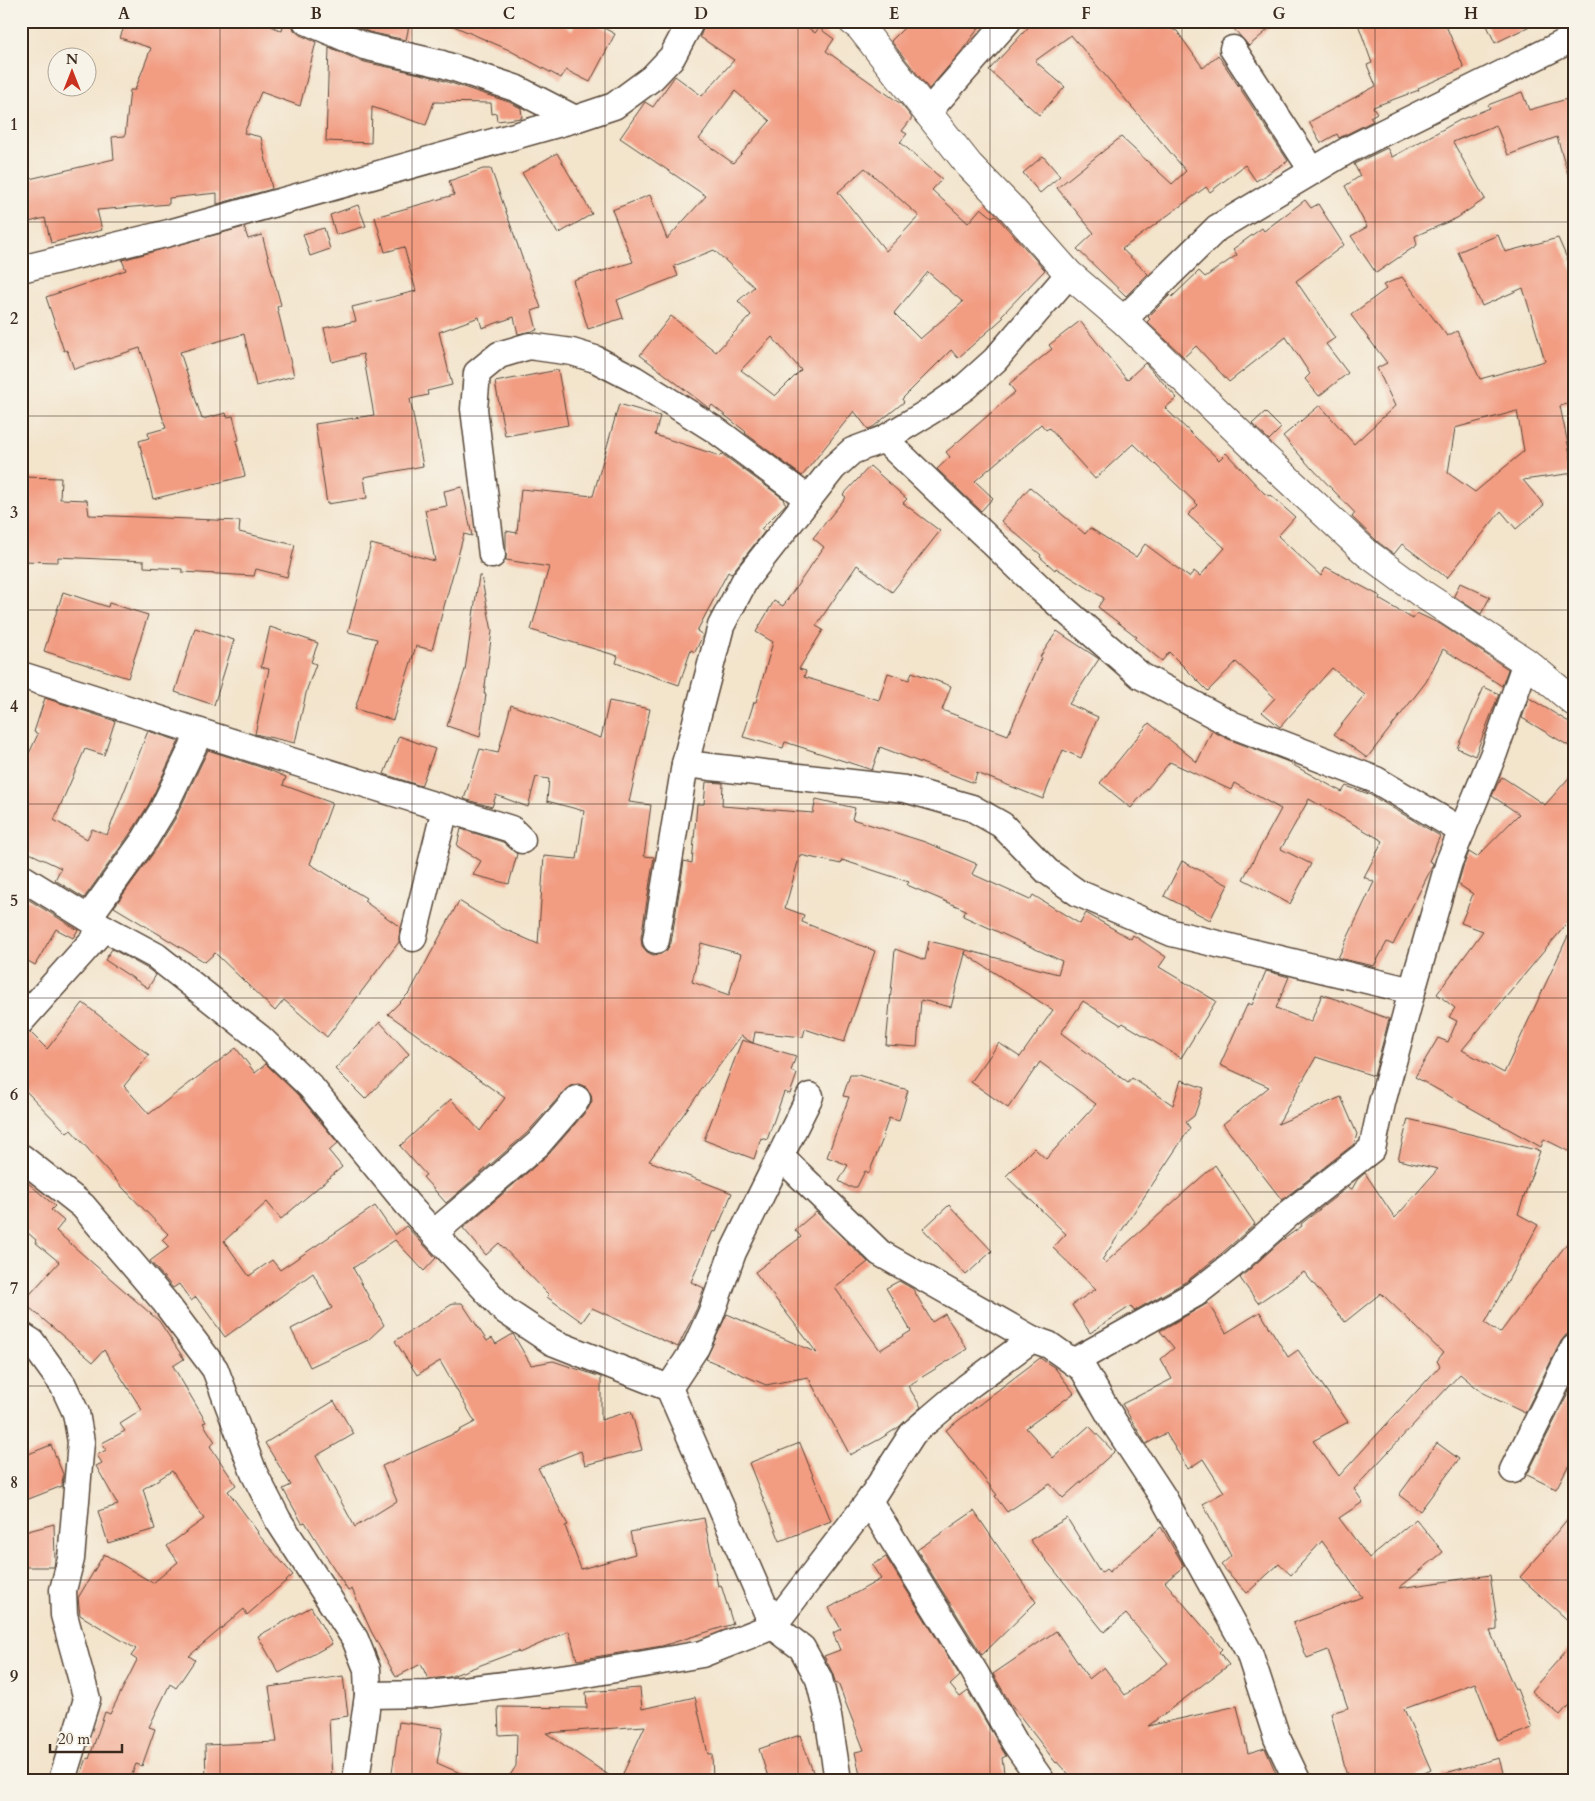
<svg xmlns="http://www.w3.org/2000/svg" width="1595" height="1801" viewBox="0 0 1595 1801" font-family="Cardo,serif">
<style>
.building{fill:#f29c82;fill-rule:evenodd}
.lines{fill:none;stroke-linecap:round;stroke-linejoin:round}
.minor-casing{stroke:#574638;stroke-width:29}
.tertiary-casing{stroke:#574638;stroke-width:30}
.minor{stroke:#fff;stroke-width:26}
.tertiary{stroke:#fff;stroke-width:28}
.grid{fill:none;stroke:#3b2a1e;stroke-width:1;stroke-opacity:0.55}
.neatline{fill:none;stroke:#3b2a1e;stroke-width:2}
.grid-label{font-size:16px;text-anchor:middle;font-weight:bold;fill:#3b2a1e}
</style>
<rect width="100%" height="100%" fill="#f7f3e8"/>
<filter id="ink" filterUnits="userSpaceOnUse"><feTurbulence type="fractalNoise" baseFrequency=".02" numOctaves="2"/><feDisplacementMap in="SourceGraphic" scale="10" xChannelSelector="R" yChannelSelector="G"/><feConvolveMatrix kernelMatrix="1 2 1 2 8 2 1 2 1" color-interpolation-filters="sRGB"/></filter>
<filter id="wash" filterUnits="userSpaceOnUse"><feTurbulence type="fractalNoise" baseFrequency=".0096" numOctaves="4" result="noise"/><feDisplacementMap in="SourceGraphic" scale="20" xChannelSelector="R" yChannelSelector="G"/><feGaussianBlur stdDeviation="1.12" result="paint"/><feColorMatrix in="noise" values="0 0 0 0 0 0 0 0 0 0 0 0 0 0 0 0 0 1.4 0 .05"/><feComposite in="paint" operator="in"/></filter>
<g filter="url(#wash)">
<rect width="100%" height="100%" fill="#f3e4cc"/>
<g id="blocks">
<g class="building">
<polygon points="126,21 260,21 282,31 284,21 291,21 294,30 300,35 316,42 300,106 261,92 244,133 261,137 272,189 217,204 217,193 169,198 169,204 97,210 102,230 51,243 45,218 21,224 21,181 114,159 112,137 125,136 130,90 135,90 151,48 120,38"/>
<polygon points="344,21 410,21 406,40 369,32"/>
<polygon points="442,21 557,21 572,30 577,21 591,21 615,34 590,82 566,70 561,78 507,49"/>
<path d="M706,21H799L815,33L819,28L834,39L826,51L901,104L912,118L902,131L907,134L900,142L942,179L932,190L968,223L981,208L992,217L995,215L1045,270L1001,316L1003,318L958,358L951,350L902,399L904,402L873,427L868,429L854,411L802,476L745,433L746,432L712,405L709,409L706,406L640,355L671,316L716,352L751,315L738,301L754,287L714,250L674,266L678,276L617,300L623,318L588,329L573,280L633,262L612,210L650,195L667,239L706,196L620,138L645,102L653,107L675,76L702,96L734,60L700,37ZM735,91L770,121L733,163L699,139ZM865,168L919,216L886,251L838,192ZM928,272L963,302L920,339L894,313ZM772,337L801,370L775,396L741,370Z"/>
<polygon points="911,21 984,21 960,53 929,89 891,41"/>
<polygon points="1034,21 1149,21 1177,31 1203,68 1218,55 1288,161 1256,181 1245,165 1210,192 1206,187 1122,249 1148,274 1126,296 1077,249 1094,233 1057,188 1121,137 1172,184 1186,171 1071,35 1035,61 1065,87 1039,115 989,70"/>
<polygon points="1227,21 1278,21 1249,46"/>
<polygon points="1357,21 1444,21 1464,68 1418,88 1419,90 1373,107 1377,113 1370,117 1373,121 1339,138 1337,134 1321,143 1309,122 1376,86 1367,65 1372,63"/>
<polygon points="1485,21 1540,21 1495,43"/>
<polygon points="329,47 360,61 429,76 509,102 521,108 522,118 497,121 496,113 492,114 491,103 434,102 426,125 372,107 371,143 326,141"/>
<polygon points="1522,92 1529,110 1574,97 1574,176 1569,177 1557,137 1508,155 1496,125 1453,142 1485,199 1457,218 1415,236 1417,245 1376,273 1351,236 1367,227 1345,186 1360,176 1354,164 1387,148 1392,157 1460,120 1490,108 1488,105"/>
<polygon points="557,153 592,214 558,234 522,173"/>
<polygon points="1043,156 1060,176 1040,193 1023,173"/>
<polygon points="483,169 491,169 526,269 527,269 541,308 532,311 537,330 518,334 514,317 482,328 479,317 439,332 452,385 427,391 428,395 410,399 423,466 364,477 367,498 327,504 315,424 374,415 363,354 332,362 324,328 356,321 352,307 416,291 404,247 385,252 375,217 454,195 449,181"/>
<polygon points="1305,200 1311,208 1318,204 1344,245 1296,281 1335,338 1326,344 1348,373 1319,396 1305,379 1310,374 1286,337 1229,382 1196,346 1184,357 1147,322 1150,319 1148,317 1170,295 1172,297 1199,271 1205,277 1237,255 1233,249 1262,228 1264,231"/>
<polygon points="358,205 366,226 336,235 330,215"/>
<polygon points="244,227 248,239 262,235 281,305 277,307 294,376 256,386 244,334 180,352 202,419 226,413 227,417 233,416 239,440 236,441 245,476 153,499 139,441 149,438 148,433 166,428 140,348 74,369 67,350 64,351 46,297 126,270 122,260"/>
<polygon points="324,228 330,249 310,256 303,234"/>
<path d="M1498,235L1505,252L1558,238L1574,274V402L1560,406L1574,473L1523,480L1544,505L1516,529L1501,511L1447,578L1402,544L1394,554L1378,542L1352,517L1355,513L1312,468V469L1283,436L1320,405L1354,444L1395,406L1377,368L1387,363L1351,315L1386,289L1383,285L1402,277L1447,336L1457,331L1480,379L1545,361L1523,288L1482,306L1458,252ZM1517,411L1524,451L1475,492L1448,473L1455,428Z"/>
<polygon points="1080,321 1127,380 1145,363 1177,398 1165,408 1219,460 1226,453 1264,493 1269,496 1270,495 1295,517 1278,536 1321,576 1326,567 1380,596 1379,599 1413,619 1417,613 1440,624 1508,669 1502,686 1443,649 1426,682 1367,758 1334,734 1365,695 1332,668 1280,727 1262,712 1275,698 1236,662 1208,691 1169,652 1162,661 1135,639 1137,637 1098,607 1104,598 1056,568 1055,570 1040,557 1041,555 1001,521 1030,487 1085,534 1090,528 1136,557 1145,544 1189,577 1194,571 1200,576 1225,548 1188,515 1198,505 1135,445 1133,444 1095,479 1049,428 1046,430 1041,424 975,481 993,498 981,511 937,469 950,457 946,452 1015,392 1009,384 1052,349 1049,345"/>
<polygon points="558,370 568,425 505,436 495,382"/>
<polygon points="619,404 660,416 655,435 720,456 722,454 784,499 783,500 786,504 761,529 765,531 731,574 728,572 697,631 703,635 695,652 691,650 679,685 616,663 618,656 531,630 549,567 506,560 506,531 517,533 521,489 593,496"/>
<polygon points="1265,412 1281,428 1269,440 1252,424"/>
<polygon points="870,466 907,499 903,503 940,531 892,592 857,565 816,626 823,630 799,669 806,671 804,677 879,700 888,673 909,680 912,672 951,686 942,710 1008,735 1042,658 1040,657 1057,631 1099,659 1069,704 1098,717 1081,758 1063,750 1043,799 977,773 974,783 880,747 872,770 785,742 783,748 743,737 754,702 756,702 773,642 756,632 774,601 783,606 824,547 813,538 846,497 843,495"/>
<polygon points="21,477 61,478 60,499 87,500 89,515 240,521 239,532 295,545 287,577 256,569 254,576 182,572 182,569 144,567 144,561 58,557 58,562 21,561"/>
<polygon points="462,487 472,536 464,534 432,650 416,646 393,720 355,709 377,639 348,632 371,544 435,561 425,510 447,506 444,491"/>
<polygon points="479,576 481,576 492,631 484,694 486,694 480,737 447,726 465,670"/>
<polygon points="1460,583 1490,597 1481,614 1454,596"/>
<polygon points="63,592 108,607 109,603 148,615 128,678 44,651"/>
<polygon points="270,627 318,643 311,662 316,664 307,689 295,743 255,734 269,669 261,667"/>
<polygon points="195,628 234,640 214,705 175,692"/>
<polygon points="1484,687 1499,694 1475,756 1457,748"/>
<polygon points="45,698 115,721 104,755 85,749 54,820 87,839 92,829 107,835 148,731 179,741 149,804 132,831 84,898 55,880 61,868 21,849 21,771 38,734 34,732"/>
<polygon points="1529,698 1574,725 1574,749 1522,718"/>
<path d="M609,701L650,709L629,802L651,805L644,856L654,857L641,938L642,946L647,952L653,955L661,954L667,950L671,943L684,861L692,863L697,804H704L706,782L723,783L722,806L813,813L816,799L855,808L852,819L925,842L977,864L972,874L1030,900L1033,895L1080,924L1086,913L1131,939L1133,935L1166,957L1159,967L1216,1001L1181,1058L1123,1023L1121,1025L1083,1001L1061,1033L1128,1083L1132,1078L1173,1105L1181,1080L1204,1088L1194,1116L1186,1122L1190,1128L1102,1260L1105,1263L1215,1165L1255,1224L1221,1254L1187,1281L1134,1311L1131,1306L1090,1333L1072,1305L1096,1289L1053,1248L1066,1234L1006,1176L1034,1148L1046,1159L1096,1104L1040,1062L1008,1108L971,1082L999,1043L1020,1057L1053,1010L965,954L966,950L1058,974L1062,961L963,916L966,910L907,885L909,882L842,860L841,864L800,855L785,908L804,915L802,922L875,951L844,1042L805,1029L803,1037L755,1032L753,1043L741,1036L649,1161L732,1193L716,1232L713,1231L691,1282L704,1288L697,1308L678,1347L592,1308L582,1322L547,1297L549,1295L499,1243L486,1255L463,1228L549,1154L588,1109L592,1101L591,1094L586,1087L579,1084L572,1085L566,1089L527,1133L446,1203L423,1177L426,1175L400,1146L451,1099L480,1131L505,1098L388,1014L410,992L459,901L502,928L538,944L544,856L577,859L584,811L547,801L549,779L536,777L528,807L496,795L492,807L464,799L480,749L498,753L511,705L601,738ZM701,943L741,954L729,995L692,982Z"/>
<polygon points="1149,723 1197,762 1212,731 1228,739 1286,761 1342,792 1346,786 1369,794 1440,836 1429,861 1433,863 1431,869 1393,945 1387,942 1374,966 1338,958 1374,882 1364,877 1383,841 1309,799 1281,849 1311,864 1290,904 1243,879 1281,809 1234,783 1231,790 1170,762 1131,808 1100,783"/>
<polygon points="399,736 435,749 421,786 384,774"/>
<polygon points="208,750 269,770 286,777 283,785 332,803 310,864 366,898 364,901 400,927 399,942 327,1037 284,1000 275,1011 215,953 205,962 114,907 157,848 175,819"/>
<polygon points="1574,772 1574,915 1462,1050 1504,1073 1574,923 1574,1154 1544,1139 1541,1147 1415,1077 1438,1038 1448,1042 1457,1021 1449,1017 1455,1008 1437,994 1483,931 1461,923 1473,894 1458,884 1463,867 1469,852 1477,857 1519,814 1492,796 1497,785 1502,777 1545,805"/>
<polygon points="461,829 503,842 517,854 509,884 473,875 481,861 457,846"/>
<polygon points="1182,861 1228,885 1210,920 1164,896"/>
<polygon points="21,895 78,930 73,938 56,929 35,965 21,957"/>
<polygon points="929,941 966,950 951,1007 921,1000 917,1047 886,1045 895,949 925,960"/>
<polygon points="112,949 148,969 156,975 148,988 105,960"/>
<polygon points="1266,971 1289,977 1276,1008 1311,1022 1322,994 1389,1019 1374,1076 1316,1057 1278,1124 1341,1097 1357,1134 1354,1144 1282,1200 1223,1124 1269,1087 1220,1065 1248,1003 1252,1005"/>
<polygon points="83,1003 149,1055 124,1086 149,1114 236,1048 255,1073 266,1064 299,1096 338,1143 329,1151 342,1167 281,1219 267,1202 224,1241 249,1276 272,1260 280,1270 375,1206 395,1235 406,1226 436,1258 424,1271 395,1240 353,1268 384,1325 368,1340 310,1367 291,1329 332,1308 313,1273 225,1337 196,1297 191,1301 179,1284 173,1288 150,1261 169,1247 162,1240 168,1234 124,1189 71,1130 67,1133 21,1086 21,1036 30,1032 47,1049"/>
<polygon points="380,1022 409,1054 365,1099 335,1069"/>
<polygon points="742,1040 796,1056 791,1071 797,1074 790,1094 784,1092 767,1140 761,1138 754,1159 704,1140"/>
<polygon points="850,1075 858,1075 908,1090 899,1121 889,1118 883,1135 884,1136 869,1173 865,1171 857,1187 849,1187 839,1181 848,1165 827,1157 849,1097 843,1096"/>
<polygon points="1408,1119 1540,1151 1518,1214 1538,1225 1485,1323 1500,1333 1574,1234 1574,1333 1566,1335 1561,1341 1525,1413 1483,1393 1460,1374 1354,1489 1363,1502 1339,1518 1369,1558 1416,1519 1443,1552 1399,1588 1490,1575 1497,1621 1497,1630 1490,1631 1515,1690 1517,1689 1532,1728 1498,1741 1475,1683 1404,1709 1431,1770 1409,1780 1348,1780 1331,1713 1348,1708 1328,1650 1307,1658 1293,1623 1362,1597 1322,1541 1291,1575 1279,1564 1247,1593 1221,1565 1231,1556 1203,1504 1224,1492 1203,1459 1188,1469 1166,1433 1146,1444 1122,1404 1172,1379 1161,1359 1174,1348 1160,1331 1208,1303 1226,1333 1260,1312 1288,1357 1298,1350 1348,1422 1313,1441 1339,1476 1440,1366 1437,1361 1443,1353 1381,1293 1345,1322 1304,1272 1258,1303 1240,1278 1281,1241 1302,1226 1301,1224 1348,1187 1352,1189 1357,1180 1365,1173 1395,1218 1438,1169 1398,1160"/>
<polygon points="21,1177 55,1206 51,1210 64,1221 56,1231 159,1321 184,1359 173,1366 206,1422 203,1423 215,1442 210,1446 236,1485 228,1491 258,1532 257,1533 293,1575 247,1615 244,1609 189,1656 195,1660 176,1688 170,1684 149,1727 155,1729 142,1766 136,1764 132,1774 140,1777 139,1780 79,1780 87,1758 89,1759 105,1712 110,1714 137,1660 131,1656 136,1649 80,1615 78,1598 104,1554 153,1583 178,1562 167,1546 204,1519 172,1471 143,1489 155,1529 108,1543 98,1511 118,1505 96,1466 102,1463 97,1455 106,1450 102,1443 125,1431 120,1424 142,1410 104,1350 93,1362 23,1302 59,1262 35,1242 36,1240 21,1227"/>
<polygon points="949,1205 992,1251 966,1275 923,1229"/>
<polygon points="816,1212 868,1262 835,1288 880,1350 911,1331 886,1288 899,1281 913,1289 932,1322 945,1314 967,1349 908,1386 921,1407 899,1427 880,1439 850,1455 808,1377 766,1385 706,1359 727,1314 817,1353 755,1272 801,1237 795,1230"/>
<polygon points="454,1303 462,1303 487,1341 492,1338 496,1344 513,1334 531,1365 553,1361 601,1377 601,1420 631,1411 642,1450 585,1465 581,1451 538,1468 568,1525 565,1526 581,1569 635,1554 630,1532 704,1518 718,1586 721,1585 733,1624 662,1646 577,1660 569,1631 519,1653 518,1651 449,1677 428,1679 421,1664 396,1677 371,1631 352,1589 348,1591 305,1522 302,1523 283,1489 291,1485 265,1443 334,1401 354,1434 316,1456 355,1527 397,1501 382,1466 460,1431 460,1430 475,1422 440,1361 417,1375 395,1341"/>
<polygon points="1040,1358 1055,1368 1074,1393 1026,1428 1053,1458 1089,1426 1114,1452 1063,1498 1050,1484 1007,1512 995,1496 997,1495 946,1430"/>
<polygon points="1574,1382 1574,1455 1556,1489 1527,1475"/>
<polygon points="800,1443 831,1521 780,1541 749,1463"/>
<polygon points="1437,1443 1459,1459 1420,1511 1399,1495"/>
<polygon points="51,1445 63,1474 62,1486 21,1502 21,1457"/>
<polygon points="974,1511 1036,1602 982,1655 917,1550"/>
<polygon points="1574,1511 1574,1626 1520,1577 1544,1550 1543,1549"/>
<polygon points="1067,1518 1101,1573 1106,1569 1109,1572 1161,1527 1184,1566 1165,1582 1222,1649 1219,1652 1229,1665 1148,1726 1237,1706 1248,1753 1265,1748 1279,1780 1073,1780 1057,1762 1056,1763 1010,1703 993,1674 1056,1631 1089,1679 1104,1667 1125,1695 1168,1663 1126,1614 1104,1632 1030,1540"/>
<polygon points="54,1524 55,1560 54,1567 21,1567 21,1533"/>
<polygon points="886,1557 960,1676 950,1685 960,1697 968,1691 1006,1756 1002,1758 1005,1780 906,1780 906,1775 884,1780 861,1780 855,1752 864,1750 838,1683 836,1684 832,1672 824,1656 840,1650 833,1633 841,1629 829,1608 881,1579 872,1565"/>
<polygon points="311,1607 332,1644 279,1673 258,1636"/>
<polygon points="1574,1642 1574,1699 1560,1715 1531,1691"/>
<polygon points="343,1676 348,1716 329,1719 332,1780 206,1780 205,1745 277,1742 269,1687"/>
<polygon points="640,1688 642,1709 695,1697 708,1754 712,1754 713,1780 620,1780 645,1726 546,1733 616,1780 507,1780 516,1766 517,1734 499,1735 498,1707 587,1708 586,1692"/>
<polygon points="399,1722 443,1728 437,1763 476,1780 391,1780"/>
<polygon points="800,1735 813,1772 790,1780 769,1780 759,1749"/>
<polygon points="1499,1758 1505,1780 1442,1780 1442,1774"/>
</g>
</g>
</g>
<g filter="url(#ink)">
<use href="#blocks" fill-opacity="0" stroke="#574638" stroke-width="1"/>
<g class="lines">
<defs>
<g id="minor">
<polyline points="306,21 364,46 442,64 515,88 575,119"/>
<polyline points="1233,49 1312,170"/>
<polyline points="927,113 1008,21"/>
<polyline points="21,269 169,233 575,119 614,106 652,78 672,57 691,21"/>
<polyline points="1123,320 1217,228 1348,150 1574,38"/>
<polyline points="884,439 1041,589 1141,676 1233,725 1376,780 1462,831"/>
<polyline points="492,555 474,409 477,373 499,355 529,346 572,352 595,359 634,379 717,431 807,498"/>
<polyline points="21,675 291,761 511,829 522,840"/>
<polyline points="685,764 905,789 972,808 1002,825 1047,871 1078,893 1172,933 1412,991"/>
<polyline points="21,877 104,928 156,956 260,1038 310,1086 407,1204 504,1310 552,1342 669,1388 773,1626 802,1648 819,1679 828,1716 838,1780"/>
<polyline points="88,918 145,839 162,811 200,732"/>
<polyline points="413,938 445,809"/>
<polyline points="656,940 685,764 721,626 745,580 833,468 852,451 884,439 932,410 965,387 995,360 1069,274"/>
<polyline points="21,1021 104,928"/>
<polyline points="21,1157 83,1206 164,1301 215,1369 254,1473 278,1520 355,1639 367,1669 368,1695 356,1780"/>
<polyline points="781,1157 880,1253 1032,1339 1049,1345 1083,1369 1115,1424 1163,1497 1249,1652 1277,1738 1297,1780"/>
<polyline points="434,1233 538,1144 577,1099"/>
<polyline points="21,1335 32,1342 63,1385 76,1413 81,1442 71,1559 63,1590 64,1615 87,1699 62,1780"/>
<polyline points="1073,1362 1195,1294 1231,1266 1291,1212 1372,1149 1382,1103 1412,991 1449,862 1494,753 1526,662"/>
<polyline points="669,1388 696,1347 711,1314 733,1252 810,1096"/>
<polyline points="1513,1470 1574,1348"/>
<polyline points="869,1501 974,1671 1015,1743 1041,1780"/>
<polyline points="368,1695 430,1694 569,1677 702,1654 773,1626 869,1501 913,1433 967,1387 1032,1339"/>
</g>
<polyline id="tertiary" points="852,21 860,27 969,165 1009,206 1069,274 1123,320 1262,455 1368,554 1421,593 1526,662 1574,702"/>
</defs>
<use href="#minor" class="minor-casing"/>
<use href="#tertiary" class="tertiary-casing"/>
<use href="#minor" class="minor"/>
<use href="#tertiary" class="tertiary"/>
</g>
</g>
<path class="grid" d="M220,21V1780M412,21V1780M605,21V1780M798,21V1780M990,21V1780M1182,21V1780M1375,21V1780M21,222H1574M21,416H1574M21,610H1574M21,804H1574M21,998H1574M21,1192H1574M21,1386H1574M21,1580H1574"/>
<rect width="1595" height="1801" fill="none" stroke="#f7f3e8" stroke-width="55"/>
<g transform="translate(72 72)"><circle r="24" fill="#f7f3e8" stroke="#aca397"/>
<path d="M0-4L9 19L0 12L-9 19Z" fill="#c8321e"/>
<text y="-8" font-size="14" font-weight="bold" text-anchor="middle" fill="#3b2a1e">N</text>
</g>
<path d="M50 1744v8h72v-8" fill="none" stroke="#3b2a1e" stroke-width="2.5"/>
<text x="58" y="1744" font-size="15" fill="#3b2a1e" stroke="#f7f3e8" stroke-width="4" paint-order="stroke">20 m</text>
<rect x="28" y="28" width="1540" height="1746" class="neatline"/>
<g class="grid-label">
<text x="124" y="19">A</text>
<text x="316" y="19">B</text>
<text x="509" y="19">C</text>
<text x="701" y="19">D</text>
<text x="894" y="19">E</text>
<text x="1086" y="19">F</text>
<text x="1279" y="19">G</text>
<text x="1471" y="19">H</text>
<text x="14" y="130">1</text>
<text x="14" y="324">2</text>
<text x="14" y="518">3</text>
<text x="14" y="712">4</text>
<text x="14" y="906">5</text>
<text x="14" y="1100">6</text>
<text x="14" y="1294">7</text>
<text x="14" y="1488">8</text>
<text x="14" y="1682">9</text>
</g>
</svg>
